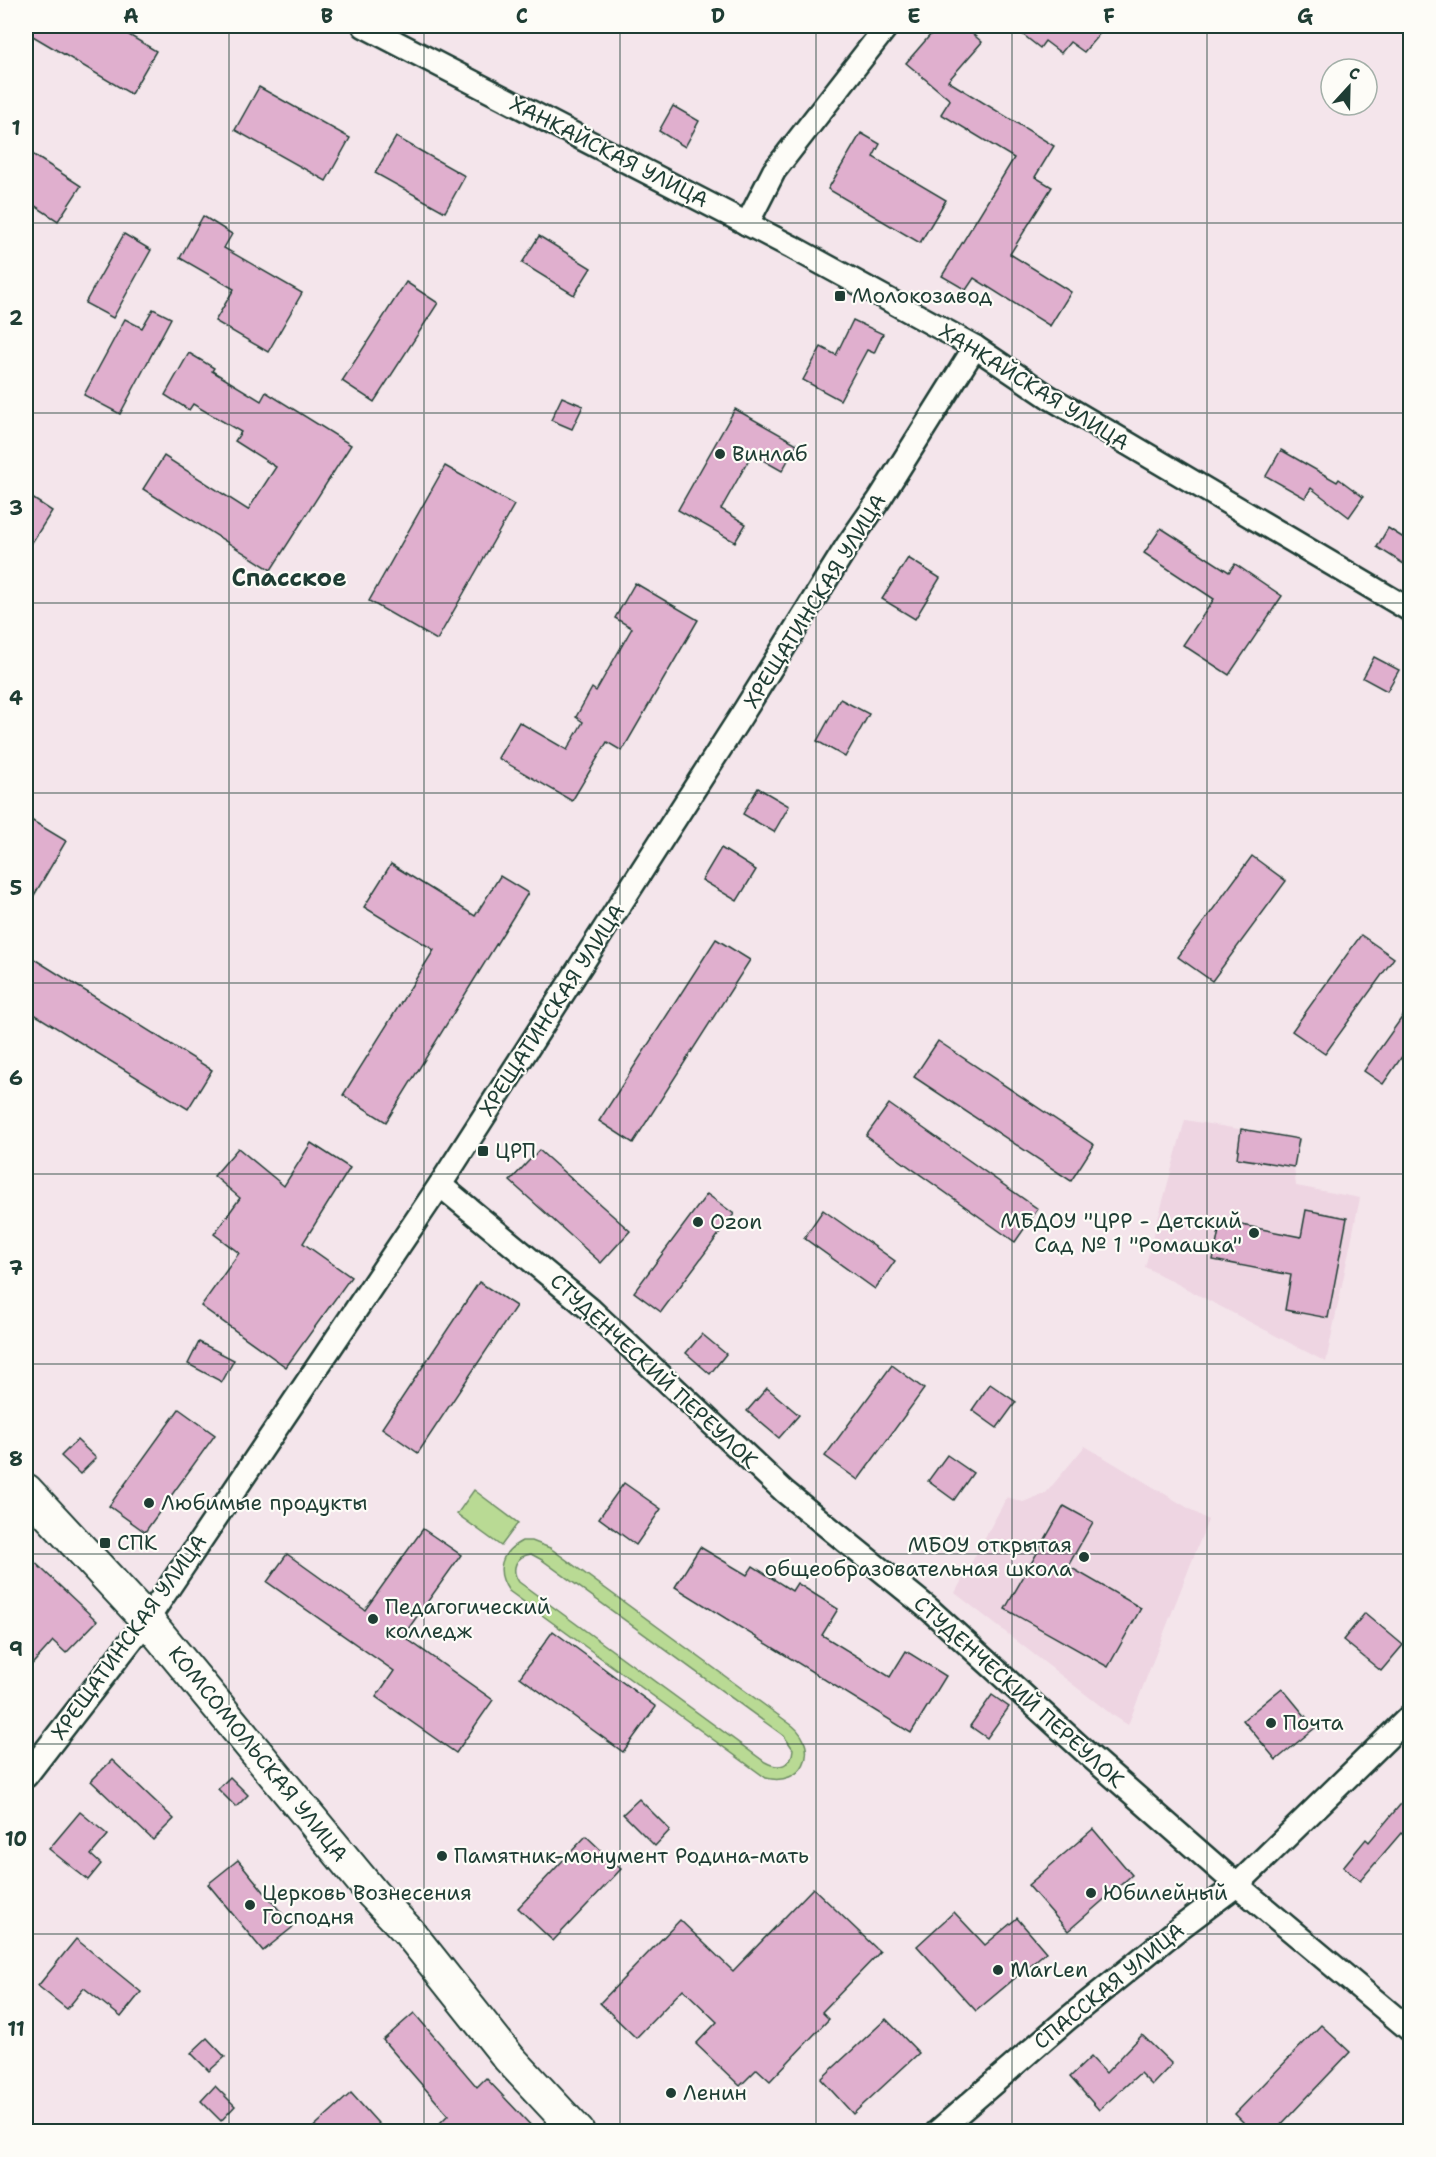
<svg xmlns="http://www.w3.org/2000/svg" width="1436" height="2157" viewBox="0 0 1436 2157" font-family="'Shantell Sans',sans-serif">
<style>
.built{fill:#eed5e2}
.green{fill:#b9da94;stroke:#6c8c64;stroke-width:1.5;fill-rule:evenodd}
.building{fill:#e0afce;stroke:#1f3d34;stroke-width:1.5}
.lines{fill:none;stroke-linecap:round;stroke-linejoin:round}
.street-casing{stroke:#1f3d34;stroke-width:27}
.secondary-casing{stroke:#1f3d34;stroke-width:36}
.street{stroke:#fdfcf7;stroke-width:22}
.secondary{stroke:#fdfcf7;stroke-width:32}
.grid{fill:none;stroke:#1f3d34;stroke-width:1.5;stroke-opacity:0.55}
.poi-dot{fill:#1f3d34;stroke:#fdfcf7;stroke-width:2}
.labels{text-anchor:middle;stroke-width:4.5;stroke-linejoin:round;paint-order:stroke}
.street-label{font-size:21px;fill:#1f3d34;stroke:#fdfcf7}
.poi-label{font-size:21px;fill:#1f3d34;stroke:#fdfcf7;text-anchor:start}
.quarter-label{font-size:24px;font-weight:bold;fill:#1f3d34;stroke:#fdfcf7}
.neatline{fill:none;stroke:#1f3d34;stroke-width:2}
.grid-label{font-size:20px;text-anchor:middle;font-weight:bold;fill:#1f3d34}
</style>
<rect width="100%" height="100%" fill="#f4e5eb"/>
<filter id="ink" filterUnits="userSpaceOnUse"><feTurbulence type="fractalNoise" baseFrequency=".0167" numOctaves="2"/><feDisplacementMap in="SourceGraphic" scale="12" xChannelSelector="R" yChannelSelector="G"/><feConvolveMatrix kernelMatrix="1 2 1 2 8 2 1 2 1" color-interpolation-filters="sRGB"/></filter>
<g filter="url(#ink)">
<g class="built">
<polygon points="1185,1120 1299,1139 1294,1167 1296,1186 1360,1198 1326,1362 1145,1267"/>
<polygon points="1085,1446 1208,1520 1128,1725 1111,1714 955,1593 1007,1497 1023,1502 1046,1493"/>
</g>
<g class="green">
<polygon points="474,1490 518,1523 501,1546 457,1514"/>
<path d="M522,1541H532L550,1548L793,1726C821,1750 802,1787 766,1778L509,1591C495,1571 500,1552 522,1541ZM531,1554L542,1560L784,1736L793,1749C792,1766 779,1770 765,1762L519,1582C510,1569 516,1556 531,1554Z"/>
</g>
<g class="building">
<polygon points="26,26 114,26 156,51 131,94 26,32"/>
<polygon points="938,26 963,26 982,42 948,81 1054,146 1035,177 1052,187 1010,254 1071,292 1050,326 974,278 966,290 942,276 1014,158 941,114 950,100 906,63"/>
<polygon points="1012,26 1106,26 1084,52 1070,42 1061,53 1045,41 1040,48"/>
<polygon points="259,87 350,138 326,181 235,130"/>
<polygon points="673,106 699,121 685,147 659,131"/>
<polygon points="861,133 880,144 873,157 946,200 920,243 828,189"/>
<polygon points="396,137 465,176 445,212 375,173"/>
<polygon points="26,150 81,186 58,221 26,200"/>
<polygon points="203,216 232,234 224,248 302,293 268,352 215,321 234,289 180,258"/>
<polygon points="124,234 151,250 113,318 85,303"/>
<polygon points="539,236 591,268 574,295 522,263"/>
<polygon points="406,282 438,303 374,402 342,381"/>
<polygon points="153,309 171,318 120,414 84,395 125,319 142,328"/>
<polygon points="853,320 883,334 874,353 867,350 840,400 803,380 821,347 836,355"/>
<polygon points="189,353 214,368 212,371 261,401 266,392 351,445 271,570 143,489 164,456 248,510 276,467 235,441 241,432 193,404 189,410 165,395"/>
<polygon points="562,397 583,406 572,429 551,420"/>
<polygon points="735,409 797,444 782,471 752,454 721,509 746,524 735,542 678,510"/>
<polygon points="1281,450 1337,482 1339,479 1363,497 1349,517 1311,488 1305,498 1266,476"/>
<polygon points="445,466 514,505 437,640 369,601"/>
<polygon points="26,494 52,511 26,552"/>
<polygon points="1161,528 1229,572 1235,564 1282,596 1229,675 1183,645 1214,599 1144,553"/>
<polygon points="1388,528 1410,542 1410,568 1377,547"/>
<polygon points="908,558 940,578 915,619 882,599"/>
<polygon points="635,583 698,620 622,751 607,742 572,801 498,758 519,722 567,750 583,722 576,717 592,688 596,691 632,628 615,618"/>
<polygon points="1374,657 1399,670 1387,691 1363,678"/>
<polygon points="840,699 869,714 845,757 817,741"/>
<polygon points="758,788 789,806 774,832 743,814"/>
<polygon points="26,817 66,841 26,909"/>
<polygon points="721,848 756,870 737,901 702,880"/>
<polygon points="1252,856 1286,881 1212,981 1178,957"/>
<polygon points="391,864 475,916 500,876 528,893 386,1122 343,1095 434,950 364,907"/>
<polygon points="1361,935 1394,958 1325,1054 1292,1031"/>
<polygon points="716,939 750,960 633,1143 599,1121"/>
<polygon points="26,954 212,1070 188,1109 26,1009"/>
<polygon points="1410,1006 1410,1045 1383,1084 1364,1071"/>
<polygon points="938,1041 1094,1145 1071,1181 914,1077"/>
<polygon points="889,1104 1038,1209 1015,1242 866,1136"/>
<polygon points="1241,1129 1299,1139 1294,1167 1237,1158"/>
<polygon points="311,1143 350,1168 303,1243 351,1277 286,1367 201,1306 239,1253 214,1234 240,1198 214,1176 238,1148 284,1186"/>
<polygon points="539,1150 630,1231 601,1263 510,1181"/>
<polygon points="707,1194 734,1214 661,1312 634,1292"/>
<polygon points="823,1210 895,1261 875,1289 804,1238"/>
<polygon points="1306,1210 1347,1218 1328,1318 1285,1310 1291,1275 1213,1260 1221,1221 1301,1237"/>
<polygon points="479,1282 516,1306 418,1453 382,1428"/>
<polygon points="702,1334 726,1354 710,1374 686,1353"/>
<polygon points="199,1342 234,1360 222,1382 188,1364"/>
<polygon points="892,1365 924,1389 858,1480 825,1456"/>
<polygon points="990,1384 1016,1402 997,1428 972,1410"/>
<polygon points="767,1388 799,1415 779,1438 747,1411"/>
<polygon points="179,1409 215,1435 145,1532 109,1506"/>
<polygon points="77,1440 96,1458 80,1474 61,1456"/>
<polygon points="947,1455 973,1473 954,1500 928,1481"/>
<polygon points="624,1483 661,1509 636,1545 599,1518"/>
<polygon points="1064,1506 1093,1522 1068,1566 1141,1608 1108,1667 1005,1609"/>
<polygon points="423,1529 461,1555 403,1636 493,1700 456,1753 376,1697 394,1671 267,1582 287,1554 365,1610"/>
<polygon points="700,1547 747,1575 753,1566 792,1591 797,1583 838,1609 822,1635 890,1677 906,1651 946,1676 911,1733 675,1587"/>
<polygon points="26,1554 97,1621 66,1653 53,1641 26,1671"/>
<polygon points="1365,1613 1403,1645 1381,1671 1343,1640"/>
<polygon points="553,1631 656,1707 623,1752 520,1677"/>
<polygon points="1282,1688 1315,1728 1276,1760 1243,1720"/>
<polygon points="992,1695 1009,1707 987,1738 970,1726"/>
<polygon points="112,1760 174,1819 153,1840 91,1781"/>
<polygon points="230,1777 248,1795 236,1807 218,1789"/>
<polygon points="1410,1793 1410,1841 1401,1833 1360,1881 1343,1867 1366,1839 1369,1842"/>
<polygon points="639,1799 670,1830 655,1846 623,1814"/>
<polygon points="80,1812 108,1835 91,1855 101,1864 88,1880 49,1849"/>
<polygon points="1093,1829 1132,1875 1068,1931 1028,1885"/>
<polygon points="586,1836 621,1869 553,1941 518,1908"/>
<polygon points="238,1860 293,1927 263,1951 208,1884"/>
<polygon points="813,1888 880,1952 822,2012 829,2019 770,2081 757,2069 740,2086 696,2044 717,2022 683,1989 636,2038 600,2003 680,1920 733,1971"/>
<polygon points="954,1912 985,1945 1017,1918 1046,1952 976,2011 917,1946"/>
<polygon points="76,1939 141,1992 121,2017 84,1988 67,2009 38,1986"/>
<polygon points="414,2013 477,2087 486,2078 537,2132 431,2132 448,2115 383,2040"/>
<polygon points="886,2019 919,2053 853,2114 821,2079"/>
<polygon points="1321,2025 1350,2052 1274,2132 1253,2132 1235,2114"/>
<polygon points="1142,2035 1172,2064 1152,2085 1140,2073 1099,2110 1070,2077 1091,2057 1106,2073"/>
<polygon points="207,2038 225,2057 209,2071 191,2053"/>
<polygon points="215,2086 235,2106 221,2121 201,2101"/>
<polygon points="351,2093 386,2132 308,2132"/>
</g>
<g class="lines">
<defs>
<g id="street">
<polyline points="364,26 792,247 975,347 1049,397 1410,610"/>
<polyline points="747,224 774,171 887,26"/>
<polyline points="440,1185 591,1310 785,1492 929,1609 1090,1756 1237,1885 1410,2030"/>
<polyline points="26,1776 147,1620 440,1185 741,716 847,546 879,500 975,347"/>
<polyline points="937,2132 1066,2020 1177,1930 1237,1885 1410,1716"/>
</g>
<polyline id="secondary" points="26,1490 147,1620 373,1894 408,1931 509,2058 578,2132"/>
</defs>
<use href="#street" class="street-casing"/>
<use href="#secondary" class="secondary-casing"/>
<use href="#street" class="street"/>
<use href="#secondary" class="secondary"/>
</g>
</g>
<path class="grid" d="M229,26V2132M424,26V2132M620,26V2132M816,26V2132M1012,26V2132M1207,26V2132M26,223H1410M26,413H1410M26,603H1410M26,793H1410M26,983H1410M26,1174H1410M26,1364H1410M26,1554H1410M26,1744H1410M26,1934H1410"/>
<g class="poi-dot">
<rect x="834" y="290" width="12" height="12" rx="3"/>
<circle cx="720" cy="454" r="6"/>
<rect x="477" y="1145" width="12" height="12" rx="3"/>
<circle cx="698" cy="1222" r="6"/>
<circle cx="1254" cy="1233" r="6"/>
<circle cx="149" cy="1503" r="6"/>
<rect x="99" y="1537" width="12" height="12" rx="3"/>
<circle cx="1084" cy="1557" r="6"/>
<circle cx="373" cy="1619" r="6"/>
<circle cx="1271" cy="1723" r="6"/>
<circle cx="442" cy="1856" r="6"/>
<circle cx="1091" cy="1893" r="6"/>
<circle cx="250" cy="1905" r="6"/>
<circle cx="998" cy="1970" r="6"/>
<circle cx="671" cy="2093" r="6"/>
</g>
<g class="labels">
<g class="street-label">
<text transform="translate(609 152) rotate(27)" y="7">ХАНКАЙСКАЯ УЛИЦА</text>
<text transform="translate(1034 387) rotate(32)" y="7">ХАНКАЙСКАЯ УЛИЦА</text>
<text transform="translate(815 601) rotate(-58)" y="7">ХРЕЩАТИНСКАЯ УЛИЦА</text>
<text transform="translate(552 1010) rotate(-57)" y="7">ХРЕЩАТИНСКАЯ УЛИЦА</text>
<text transform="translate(654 1371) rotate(43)" y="7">СТУДЕНЧЕСКИЙ ПЕРЕУЛОК</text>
<text transform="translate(129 1637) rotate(-54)" y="7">ХРЕЩАТИНСКАЯ УЛИЦА</text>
<text transform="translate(1019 1692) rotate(42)" y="7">СТУДЕНЧЕСКИЙ ПЕРЕУЛОК</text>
<text transform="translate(258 1754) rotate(51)" y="7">КОМСОМОЛЬСКАЯ УЛИЦА</text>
<text transform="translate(1109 1986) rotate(-39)" y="7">СПАССКАЯ УЛИЦА</text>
</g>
<g class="poi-label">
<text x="852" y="303">Молокозавод</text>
<text x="732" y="461">Винлаб</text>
<text x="495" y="1158">ЦРП</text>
<text x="1242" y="1228" text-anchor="end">МБДОУ "ЦРР - Детский<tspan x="1242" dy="24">Сад № 1 "Ромашка"</tspan></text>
<text x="710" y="1229">Ozon</text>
<text x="161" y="1510">Любимые продукты</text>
<text x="117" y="1550">СПК</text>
<text x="1072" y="1552" text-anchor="end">МБОУ открытая<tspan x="1072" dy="24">общеобразовательная школа</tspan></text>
<text x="385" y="1614">Педагогический<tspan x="385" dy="24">колледж</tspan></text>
<text x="1283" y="1730">Почта</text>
<text x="454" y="1863">Памятник-монумент Родина-мать</text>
<text x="262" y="1900">Церковь Вознесения<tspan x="262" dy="24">Господня</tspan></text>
<text x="1103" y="1900">Юбилейный</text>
<text x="1010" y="1977">MarLen</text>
<text x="683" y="2100">Ленин</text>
</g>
<g class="quarter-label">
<text x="289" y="586">Спасское</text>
</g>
</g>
<rect width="1436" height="2157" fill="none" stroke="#fdfcf7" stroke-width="66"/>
<g transform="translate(1349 87) rotate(22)"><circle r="28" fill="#fdfcf7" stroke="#a4b0a9" stroke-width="1.5"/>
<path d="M0-4.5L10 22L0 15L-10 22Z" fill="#1f3d34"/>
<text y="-9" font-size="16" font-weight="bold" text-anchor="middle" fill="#1f3d34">С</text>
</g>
<rect x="33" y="33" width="1370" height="2091" class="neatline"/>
<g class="grid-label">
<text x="131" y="23">A</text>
<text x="327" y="23">B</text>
<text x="522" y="23">C</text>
<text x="718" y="23">D</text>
<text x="914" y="23">E</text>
<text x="1109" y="23">F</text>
<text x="1305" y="23">G</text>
<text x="16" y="135">1</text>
<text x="16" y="325">2</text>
<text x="16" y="515">3</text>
<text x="16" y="705">4</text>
<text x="16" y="895">5</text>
<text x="16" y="1085">6</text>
<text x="16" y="1275">7</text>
<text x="16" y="1466">8</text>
<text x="16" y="1656">9</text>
<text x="16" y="1846">10</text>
<text x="16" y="2036">11</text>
</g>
</svg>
